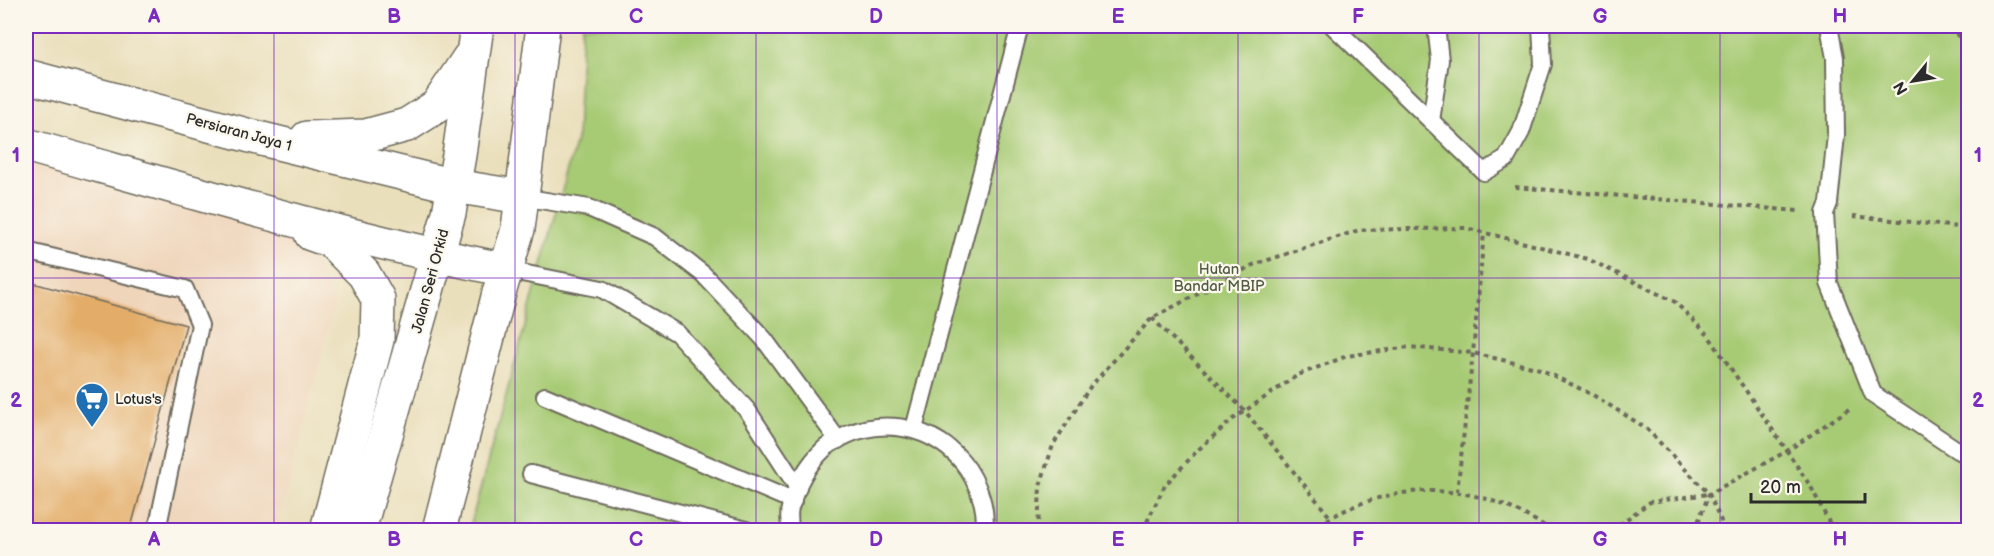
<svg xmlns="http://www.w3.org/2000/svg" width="1994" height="556" viewBox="0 0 1994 556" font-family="'Balsamiq Sans',sans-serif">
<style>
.built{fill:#efd6bb}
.green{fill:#a7cb75;stroke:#697b50;stroke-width:1.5}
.building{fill:#e3ad69}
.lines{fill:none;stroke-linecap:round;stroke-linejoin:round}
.service-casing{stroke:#6e6a5d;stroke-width:20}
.secondary-casing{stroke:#6e6a5d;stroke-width:36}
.path{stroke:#6e6a5d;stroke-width:4;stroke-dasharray:4.5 4.5;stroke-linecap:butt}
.service{stroke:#fff;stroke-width:16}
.secondary{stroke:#fff;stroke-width:33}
.grid{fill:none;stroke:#7b2cbf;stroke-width:1.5;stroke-opacity:0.55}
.labels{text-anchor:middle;stroke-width:4.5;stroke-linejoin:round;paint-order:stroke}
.street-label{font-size:15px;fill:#2b2b2b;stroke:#fbf7ec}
.park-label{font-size:15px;fill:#505b41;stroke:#fbf7ec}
.poi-label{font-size:15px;fill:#2b2b2b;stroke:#fbf7ec;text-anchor:start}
.neatline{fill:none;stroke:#7b2cbf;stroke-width:2}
.grid-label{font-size:20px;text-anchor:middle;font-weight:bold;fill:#7b2cbf}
</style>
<rect width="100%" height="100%" fill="#fbf7ec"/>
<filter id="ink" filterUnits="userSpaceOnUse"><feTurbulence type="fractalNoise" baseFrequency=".0167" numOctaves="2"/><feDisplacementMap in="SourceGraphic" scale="12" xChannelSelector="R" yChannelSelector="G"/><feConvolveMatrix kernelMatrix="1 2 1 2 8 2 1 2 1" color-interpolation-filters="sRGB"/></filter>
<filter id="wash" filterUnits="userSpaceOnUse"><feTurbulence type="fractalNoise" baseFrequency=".008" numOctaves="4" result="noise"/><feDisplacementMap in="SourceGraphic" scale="24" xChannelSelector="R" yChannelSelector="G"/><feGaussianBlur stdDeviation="1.35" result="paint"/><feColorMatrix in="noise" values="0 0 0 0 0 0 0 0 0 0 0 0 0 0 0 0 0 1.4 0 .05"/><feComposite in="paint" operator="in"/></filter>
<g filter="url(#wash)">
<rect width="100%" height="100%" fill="#eadfbb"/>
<polygon class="built" points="26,155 290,233 312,257 335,303 277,530 26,530"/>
<polygon class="green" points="582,26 1968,26 1968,530 469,530 577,137"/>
<g id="blocks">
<polygon class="building" points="26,281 186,325 130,531 26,531"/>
</g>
</g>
<g filter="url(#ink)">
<use href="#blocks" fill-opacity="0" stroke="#6e6a5d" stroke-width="1.5"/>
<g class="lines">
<defs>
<g id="service">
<polyline points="1333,26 1484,172 1506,159 1521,132 1543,64 1541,26"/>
<polyline points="1829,26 1835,58 1836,135 1829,203 1825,213 1829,283 1873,394 1957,450 1968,454"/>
<polyline points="1431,121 1440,60 1436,26"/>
<polyline points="522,197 589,208 655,237 703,274 764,339 838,440"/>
<polyline points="26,251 185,289 200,325 157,530"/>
<polyline points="507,270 602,289 677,333 748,411 798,488"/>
<polyline points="545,396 793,501"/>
<polyline points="914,429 1020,26"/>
<polyline points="531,474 746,530"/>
<path d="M790,530C790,523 788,514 790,508C796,486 807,465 824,449C828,445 834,442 839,439C886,412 948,430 973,478C981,493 987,513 984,530"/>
</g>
<g id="secondary">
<polyline points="26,76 262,139 454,186 522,197"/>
<polyline points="307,138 366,136 407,125 437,106 469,58"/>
<path d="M26,145C185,190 344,238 507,270"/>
<polyline points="311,234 331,241 364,274 378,299 377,340 327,530"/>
<polyline points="359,530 449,213 459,155 477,26"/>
<polyline points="439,530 499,293 518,229 543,26"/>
</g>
</defs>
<use href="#service" class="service-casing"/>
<use href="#secondary" class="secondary-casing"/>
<g class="path">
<polyline points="1951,26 1968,50"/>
<polyline points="1515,187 1798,211"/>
<polyline points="1853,216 1968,228"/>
<polyline points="1152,318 1245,411 1330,517"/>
<polyline points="1457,492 1473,353 1484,233"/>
<polyline points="1038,530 1040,486 1053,445 1090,387 1152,318 1253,265 1359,230 1466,228 1588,259 1675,302 1708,335 1787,451 1811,487 1833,530"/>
<polyline points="1143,530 1165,485 1199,449 1233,419 1298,375 1347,356 1409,347 1473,353 1540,369 1593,395 1646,428 1709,494 1725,530"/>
<path d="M1312,530C1373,485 1456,478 1523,514C1532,519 1543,524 1551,530"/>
<polyline points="1612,530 1650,502 1708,494"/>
<polyline points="1695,530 1709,494 1787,451 1849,409"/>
</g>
<use href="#service" class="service"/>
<use href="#secondary" class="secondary"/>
</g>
</g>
<path class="grid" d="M274,26V530M515,26V530M756,26V530M997,26V530M1238,26V530M1479,26V530M1720,26V530M26,278H1968"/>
<defs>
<symbol id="supermarket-pin" viewBox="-11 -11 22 30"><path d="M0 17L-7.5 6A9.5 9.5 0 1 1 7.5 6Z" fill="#1f6fb2" stroke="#fbf7ec"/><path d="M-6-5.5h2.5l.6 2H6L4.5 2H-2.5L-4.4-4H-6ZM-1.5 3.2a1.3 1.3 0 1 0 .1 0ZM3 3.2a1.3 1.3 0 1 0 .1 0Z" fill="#fff"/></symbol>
</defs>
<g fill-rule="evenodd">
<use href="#supermarket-pin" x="73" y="380" width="38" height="52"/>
</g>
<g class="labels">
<g class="street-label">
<text transform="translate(239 132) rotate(15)" y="5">Persiaran Jaya 1</text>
<text transform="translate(430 281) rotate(-75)" y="5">Jalan Seri Orkid</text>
</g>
<g class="park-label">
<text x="1219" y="274">Hutan<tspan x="1219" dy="17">Bandar MBIP</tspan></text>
</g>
<g class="poi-label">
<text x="115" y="404">Lotus's</text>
</g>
</g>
<rect width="1994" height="556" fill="none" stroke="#fbf7ec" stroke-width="66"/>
<g transform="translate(1913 81) rotate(240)" stroke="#fbf7ec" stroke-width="4.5" paint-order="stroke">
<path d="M0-4.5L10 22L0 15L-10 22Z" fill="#2b2b2b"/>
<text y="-9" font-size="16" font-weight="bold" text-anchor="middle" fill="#2b2b2b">N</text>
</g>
<path d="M1751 493v9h114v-9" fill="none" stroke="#2b2b2b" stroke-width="3"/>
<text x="1760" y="493" font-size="18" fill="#2b2b2b" stroke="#fbf7ec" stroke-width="4.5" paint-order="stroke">20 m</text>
<rect x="33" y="33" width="1928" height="490" class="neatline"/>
<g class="grid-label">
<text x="154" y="23">A</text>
<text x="394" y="23">B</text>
<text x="636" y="23">C</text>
<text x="876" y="23">D</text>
<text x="1118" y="23">E</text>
<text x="1358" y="23">F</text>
<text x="1600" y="23">G</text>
<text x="1840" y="23">H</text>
<text x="16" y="162">1</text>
<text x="1978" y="162">1</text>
<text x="16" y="407">2</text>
<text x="1978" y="407">2</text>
<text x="154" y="546">A</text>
<text x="394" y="546">B</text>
<text x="636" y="546">C</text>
<text x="876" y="546">D</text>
<text x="1118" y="546">E</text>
<text x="1358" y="546">F</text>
<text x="1600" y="546">G</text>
<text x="1840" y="546">H</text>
</g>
</svg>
